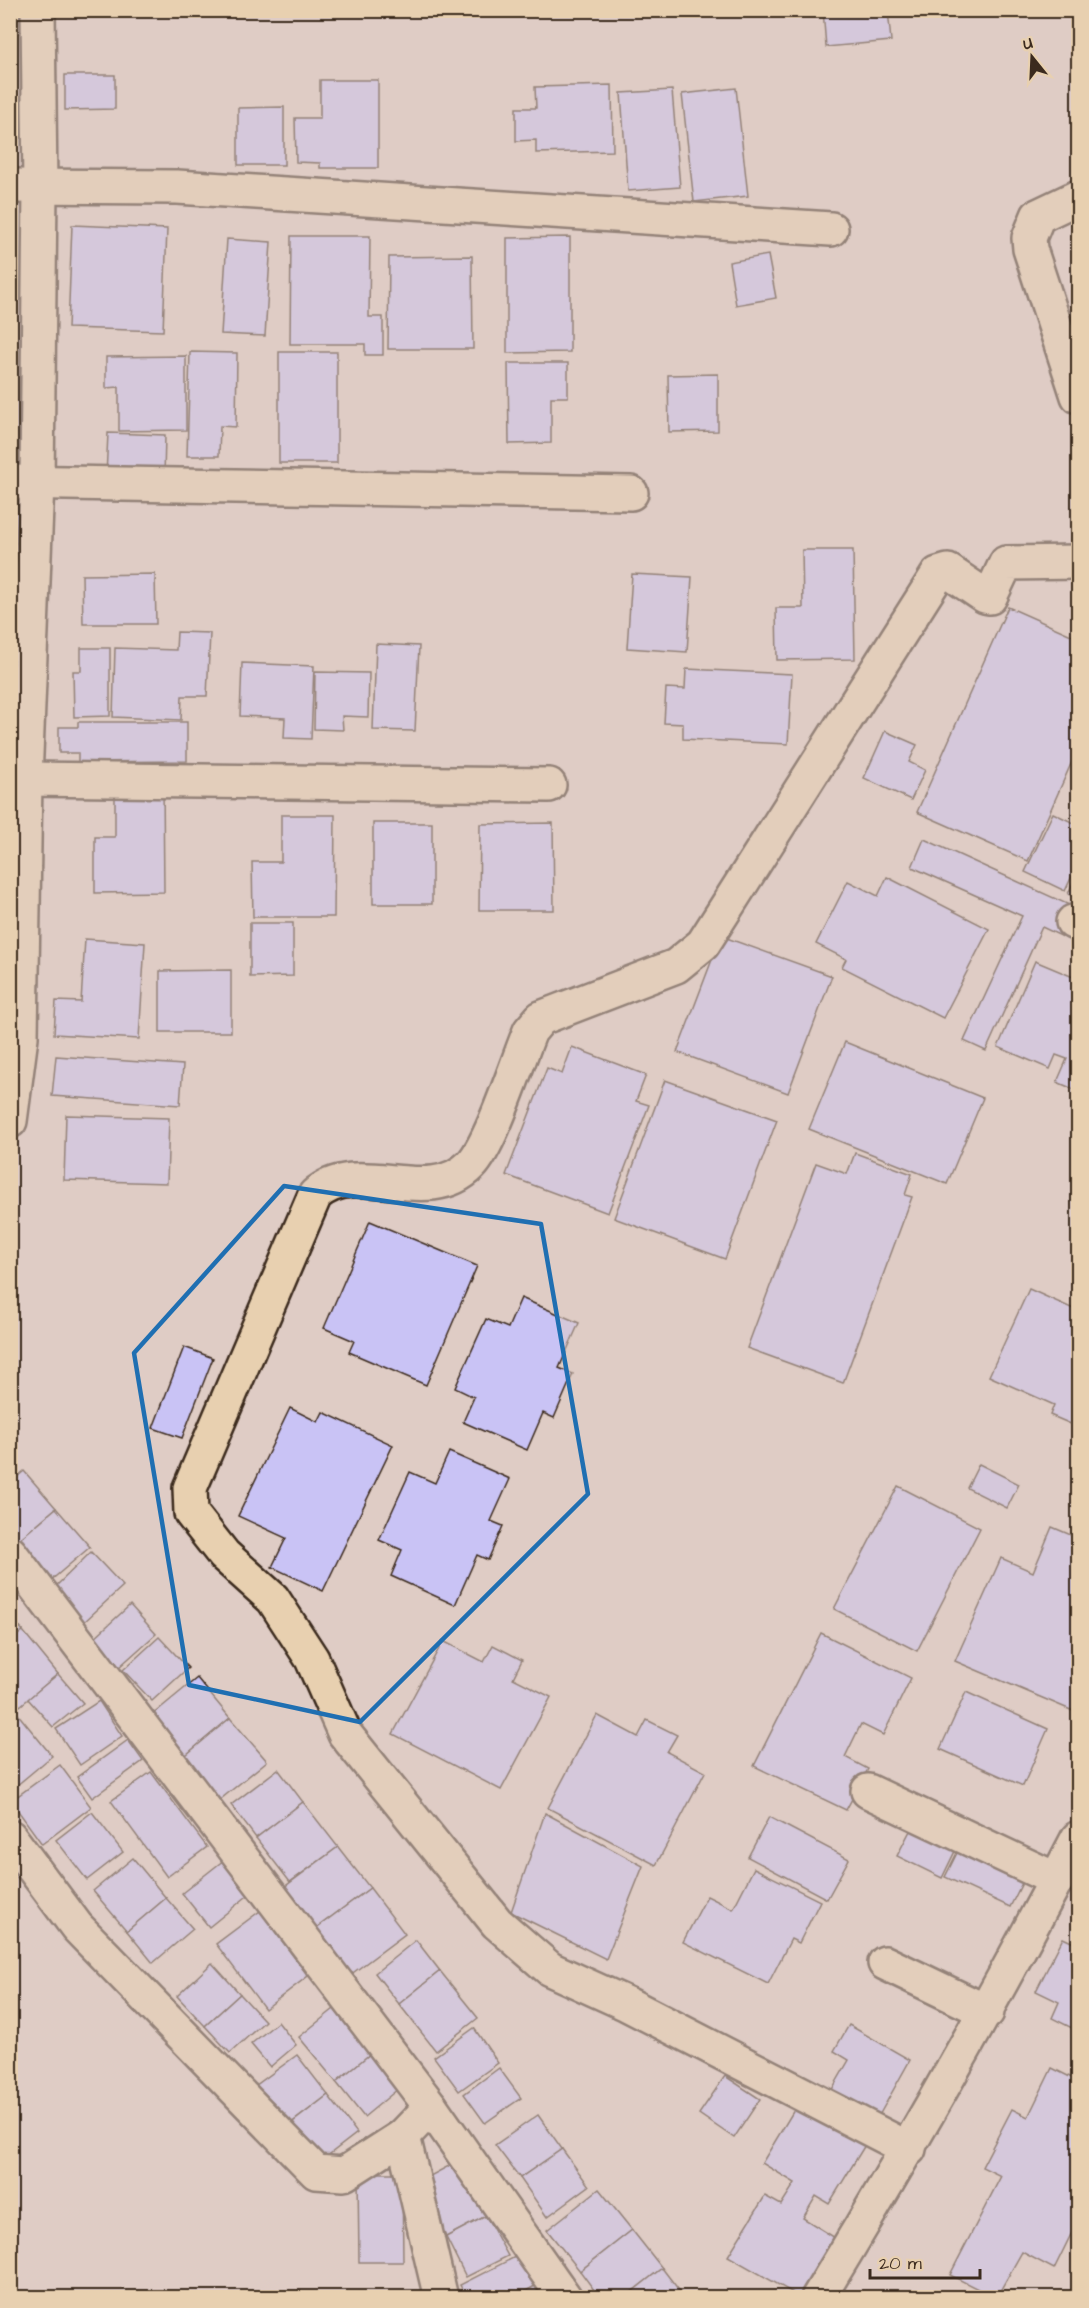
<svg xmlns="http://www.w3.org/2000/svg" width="1089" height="2308" viewBox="0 0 1089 2308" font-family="'Architects Daughter',sans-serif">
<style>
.building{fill:#c9c3f5;stroke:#3b2a1e;stroke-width:1.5}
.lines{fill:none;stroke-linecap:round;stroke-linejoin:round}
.minor-casing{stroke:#3b2a1e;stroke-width:38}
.minor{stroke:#e8d0b0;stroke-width:33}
.marked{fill:none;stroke:#1f6fb2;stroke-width:4.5;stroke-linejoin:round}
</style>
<rect width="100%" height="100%" fill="#dfccc5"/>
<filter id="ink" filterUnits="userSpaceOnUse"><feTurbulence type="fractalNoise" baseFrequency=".0167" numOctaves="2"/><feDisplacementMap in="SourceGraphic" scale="12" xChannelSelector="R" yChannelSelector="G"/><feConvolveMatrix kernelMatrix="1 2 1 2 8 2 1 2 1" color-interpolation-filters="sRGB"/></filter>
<g filter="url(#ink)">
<g class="building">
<polygon points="823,10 888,10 891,41 826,47"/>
<polygon points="65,75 115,75 115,109 65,110"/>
<polygon points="320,80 378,80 378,168 320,168 320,163 296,162 295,118 320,118"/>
<polygon points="612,85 613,151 536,153 536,140 516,141 516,108 536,108 535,87"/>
<polygon points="736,88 748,196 694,202 682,94"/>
<polygon points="672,90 680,187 628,191 621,93"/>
<polygon points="284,107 284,165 238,165 238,108"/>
<polygon points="72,225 167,229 163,331 68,328"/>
<polygon points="291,236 370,236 369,317 383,317 383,355 365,355 365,344 290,344"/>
<polygon points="570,237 570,352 507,353 507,238"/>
<polygon points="227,239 271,242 265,336 221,334"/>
<polygon points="768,255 776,298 736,305 729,262"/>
<polygon points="472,256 473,349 388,349 389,257"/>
<polygon points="190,352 237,353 236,427 220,426 219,456 187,456"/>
<rect x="279" y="352" width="58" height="111"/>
<polygon points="186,356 186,430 119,431 119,387 106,388 106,357"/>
<polygon points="508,363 568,363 568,397 551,397 551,443 509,444"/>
<polygon points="718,374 718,431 669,432 668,375"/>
<polygon points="108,433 165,435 164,477 106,476"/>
<polygon points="10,496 20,496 17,543 10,542"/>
<polygon points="802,550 853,550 855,659 777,660 776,608 803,608"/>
<polygon points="155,574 156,624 83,624 82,575"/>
<polygon points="632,574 692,577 687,652 627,648"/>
<polygon points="1008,607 1078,638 1078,748 1028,861 917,812"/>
<polygon points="177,632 210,633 207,696 182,696 181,720 113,717 115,648 176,650"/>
<polygon points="376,644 419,646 415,731 373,730"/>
<polygon points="81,648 110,648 110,716 74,717 73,671 81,671"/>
<polygon points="242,663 314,666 311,739 284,738 285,718 240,716"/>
<polygon points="686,669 792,674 788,744 683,739 683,724 664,723 666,688 685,689"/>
<polygon points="315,672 369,673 368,717 342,716 343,730 314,729"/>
<polygon points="78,722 187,722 187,761 78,762 78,753 59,753 59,727 78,727"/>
<polygon points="885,731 917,745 909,762 925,770 911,800 864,778"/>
<polygon points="163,785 164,892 95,893 95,837 115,837 115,786"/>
<polygon points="1053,813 1078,825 1078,863 1065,891 1025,872"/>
<polygon points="281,815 335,815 334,917 253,917 252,862 281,862"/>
<rect x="373" y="823" width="59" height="81"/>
<polygon points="553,823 554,910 479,910 480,824"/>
<polygon points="924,839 1076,908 1063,937 1042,927 986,1051 964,1041 1022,916 912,867"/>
<polygon points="1078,872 1078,899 1068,894"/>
<polygon points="887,877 989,929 943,1018 842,967 846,959 816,944 848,881 878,896"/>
<polygon points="250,923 293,923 293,976 250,977"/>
<polygon points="721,936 832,976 788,1093 677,1052"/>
<polygon points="85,939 145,943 139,1039 54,1034 56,1001 81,1002"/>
<polygon points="1035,961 1078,979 1078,1091 1057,1082 1067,1059 1056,1055 1050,1069 998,1047"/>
<polygon points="231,970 231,1032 160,1032 160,971"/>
<polygon points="845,1042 983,1098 947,1184 809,1129"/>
<polygon points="572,1047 646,1075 636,1101 649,1105 608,1213 506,1175 547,1068 562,1074"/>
<polygon points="56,1056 183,1065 180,1105 52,1096"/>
<polygon points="665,1080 777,1120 725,1259 614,1218"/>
<polygon points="66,1115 169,1118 167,1183 64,1180"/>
<polygon points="855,1153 912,1174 905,1195 912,1197 843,1383 747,1348 816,1163 847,1174"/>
<polygon points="370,1221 477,1266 426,1385 349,1352 354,1341 324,1328"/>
<polygon points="1029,1289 1078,1311 1078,1427 1050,1415 1054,1405 989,1376"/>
<polygon points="521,1298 579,1323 559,1368 573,1374 554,1418 543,1413 527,1450 463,1422 474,1397 455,1388 486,1319 508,1328"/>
<polygon points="184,1347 213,1358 182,1438 153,1428"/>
<polygon points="290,1408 318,1422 323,1412 393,1445 323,1591 272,1567 286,1538 238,1516"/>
<polygon points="449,1452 510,1479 491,1521 503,1526 488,1560 477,1555 455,1605 391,1576 402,1550 379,1540 410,1472 435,1483"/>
<polygon points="979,1464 1019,1484 1007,1508 967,1488"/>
<polygon points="24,1471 56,1508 15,1543 10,1538 10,1483"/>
<polygon points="898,1486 980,1528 917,1651 834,1609"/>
<polygon points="56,1508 90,1547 49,1582 15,1543"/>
<polygon points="1052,1527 1078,1538 1078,1713 955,1661 1001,1558 1033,1572"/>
<polygon points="91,1552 123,1586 84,1622 53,1589"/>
<polygon points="130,1605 156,1634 118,1668 93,1639"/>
<polygon points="10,1616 23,1631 10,1641"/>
<polygon points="23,1631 58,1674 20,1706 10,1694 10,1641"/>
<polygon points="821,1633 911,1678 883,1735 861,1724 845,1757 868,1769 846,1810 754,1766"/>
<polygon points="159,1637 188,1668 152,1701 123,1670"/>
<polygon points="443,1641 484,1662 493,1645 522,1660 513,1678 551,1697 501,1790 393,1734"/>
<polygon points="58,1674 83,1703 53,1727 28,1699"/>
<polygon points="197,1678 230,1718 180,1760 146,1720"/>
<polygon points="966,1692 1048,1729 1023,1786 940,1749"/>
<polygon points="99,1701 122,1736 80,1765 56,1729"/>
<polygon points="17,1713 52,1756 16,1786 10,1779 10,1718"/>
<polygon points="597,1715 638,1737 647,1720 677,1735 667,1752 705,1772 656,1865 548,1808"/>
<polygon points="230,1718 267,1761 216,1803 180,1760"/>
<polygon points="128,1740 143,1761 92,1798 77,1777"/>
<polygon points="60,1765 91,1807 42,1844 11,1801"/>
<polygon points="278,1769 303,1802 256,1838 231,1805"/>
<polygon points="151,1772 207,1847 167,1877 111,1801"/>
<polygon points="303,1802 338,1847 290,1882 256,1838"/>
<polygon points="92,1812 123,1852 87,1880 56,1840"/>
<polygon points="545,1813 643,1866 606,1959 511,1912"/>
<polygon points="769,1817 849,1859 827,1899 748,1857"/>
<polygon points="912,1827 956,1849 942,1878 897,1856"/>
<polygon points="338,1847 370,1888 315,1929 283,1888"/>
<polygon points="959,1849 1024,1879 1010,1907 945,1877"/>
<polygon points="133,1858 166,1898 127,1931 93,1891"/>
<polygon points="224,1860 251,1893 209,1927 182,1893"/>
<polygon points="754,1868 820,1901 799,1943 791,1939 768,1984 683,1942 707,1896 733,1909"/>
<polygon points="370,1888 405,1934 350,1975 315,1929"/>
<polygon points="166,1898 193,1929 153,1963 127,1931"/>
<polygon points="260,1911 308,1976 265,2009 216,1944"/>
<polygon points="1063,1938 1078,1945 1078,2031 1052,2018 1059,2002 1036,1991"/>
<polygon points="416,1940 440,1971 399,2004 375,1973"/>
<polygon points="212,1963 240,1994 205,2026 177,1996"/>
<polygon points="440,1971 478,2018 436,2051 399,2004"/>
<polygon points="240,1994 265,2021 230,2053 205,2026"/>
<polygon points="334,2009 370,2054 336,2082 299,2037"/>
<polygon points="278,2022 296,2045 270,2067 251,2044"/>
<polygon points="849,2025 910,2060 877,2119 830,2093 849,2060 834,2051"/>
<polygon points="474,2028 498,2063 459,2091 434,2057"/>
<polygon points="370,2054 398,2089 364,2117 336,2082"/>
<polygon points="297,2055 328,2095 286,2127 255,2086"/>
<polygon points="499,2068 521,2098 485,2123 464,2094"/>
<polygon points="1052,2068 1078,2081 1078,2220 1054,2269 1022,2252 996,2298 950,2275 1001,2176 982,2167 1012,2109 1028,2117"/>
<polygon points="725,2076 760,2099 734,2138 699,2114"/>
<polygon points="328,2095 357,2133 322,2160 293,2122"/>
<polygon points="797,2105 865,2145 829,2204 816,2196 803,2218 837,2239 802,2298 728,2256 765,2196 781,2205 795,2183 762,2163"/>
<polygon points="538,2115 562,2149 520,2178 495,2145"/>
<polygon points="562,2149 589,2186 547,2217 520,2178"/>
<polygon points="458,2161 486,2216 446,2237 417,2183"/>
<polygon points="358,2173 402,2173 403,2262 359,2262"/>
<polygon points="599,2189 632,2230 580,2271 547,2230"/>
<polygon points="486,2216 508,2256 466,2277 446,2237"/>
<polygon points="632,2230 662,2268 624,2298 600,2298 580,2271"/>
<polygon points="521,2254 537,2285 513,2298 467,2298 460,2285"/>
<polygon points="662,2268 685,2298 624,2298"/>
<polygon points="537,2285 543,2298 513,2298"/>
</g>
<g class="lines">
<defs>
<g id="minor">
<polyline points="10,186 177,187 831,229"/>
<polyline points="1078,197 1038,216 1029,238 1030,249 1078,396"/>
<polyline points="10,482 631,493"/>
<polyline points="25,779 549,785"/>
<polyline points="1073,922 1078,924"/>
<polyline points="10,1121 21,1037 25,779 37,483 40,188 38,10"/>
<polyline points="10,1553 431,2107 565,2298"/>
<polyline points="868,1791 1057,1880"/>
<polyline points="10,1837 77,1927 316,2172 344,2174 403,2136 431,2107"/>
<polyline points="885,1963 987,2012"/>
<polyline points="403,2136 441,2298"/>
<path d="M909,2149L627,2004L550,1969L497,1923L345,1734L312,1659L273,1599L224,1555L191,1513L190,1488L315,1195C358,1156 428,1209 471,1165C491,1145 517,1062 530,1031L541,1018L676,966L703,944L938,574L948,571L985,596L990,597L1006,563L1078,562"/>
<path d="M818,2298C910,2147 997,1995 1078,1838"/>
</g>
</defs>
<use href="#minor" class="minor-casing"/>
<use href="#minor" class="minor"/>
</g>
</g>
<path d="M0 0H1089V2308H0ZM284,1186L541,1224L588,1494L360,1722L189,1685L134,1353Z" fill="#dfccc5" fill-opacity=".55" fill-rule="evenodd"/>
<path class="marked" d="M284,1186L541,1224L588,1494L360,1722L189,1685L134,1353Z"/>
<rect width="1089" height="2308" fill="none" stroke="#e8d0b0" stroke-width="36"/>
<rect x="18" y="18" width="1053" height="2272" fill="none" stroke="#3b2a1e" stroke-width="2" filter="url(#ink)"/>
<g transform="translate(1032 57) rotate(342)" stroke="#e8d0b0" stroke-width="4.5" paint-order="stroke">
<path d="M0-4.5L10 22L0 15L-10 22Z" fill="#3b2a1e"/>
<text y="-9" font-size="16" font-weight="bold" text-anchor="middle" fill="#3b2a1e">U</text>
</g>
<path d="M870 2269v9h110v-9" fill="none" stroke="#3b2a1e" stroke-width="3"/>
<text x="879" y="2269" font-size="18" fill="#3b2a1e" stroke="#e8d0b0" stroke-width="4.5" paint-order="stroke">20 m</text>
</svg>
